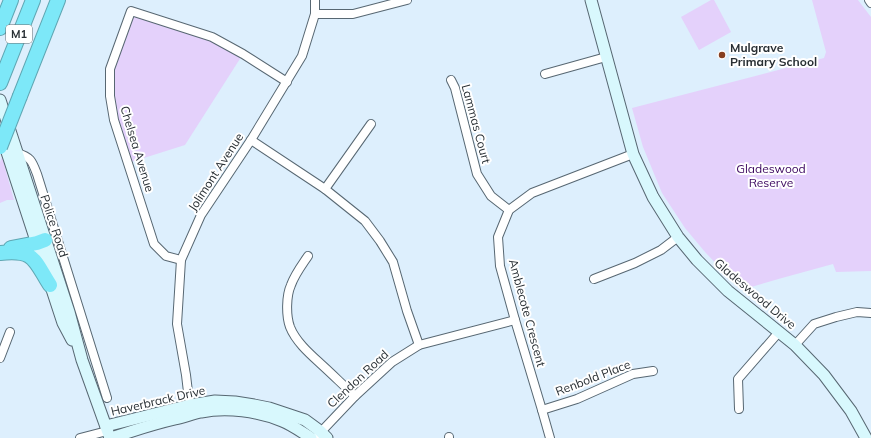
<svg xmlns="http://www.w3.org/2000/svg" width="871" height="438" viewBox="0 0 871 438" font-family="Mulish,sans-serif">
<style>
.green{fill:#e4d1fb}
.lines{fill:none;stroke-linecap:round;stroke-linejoin:round}
.street-casing{stroke:#576772;stroke-width:10}
.secondary-casing{stroke:#576772;stroke-width:13}
.highway-casing{stroke:#5fa7b3;stroke-width:16}
.street{stroke:#fff;stroke-width:8}
.secondary{stroke:#d8f8fd;stroke-width:11}
.highway{stroke:#7de8f8;stroke-width:14}
.highway-bridge-casing{stroke:#5fa7b3;stroke-width:16;stroke-linecap:butt}
.highway-bridge{stroke:#7de8f8;stroke-width:14}
.poi-dot{fill:#884021;stroke:#fff;stroke-width:1.5}
.labels{text-anchor:middle;stroke-width:4;stroke-linejoin:round;paint-order:stroke}
.shield{fill:#fff;stroke:#686d71;stroke-width:1}
.shield-label{font-size:11px;font-weight:bold;fill:#282f34}
.poi-label{font-size:12px;font-weight:bold;fill:#282f34;stroke:#fff;text-anchor:start}
.street-label{font-size:12px;fill:#282f34;stroke:#fff}
.park-label{font-size:12px;fill:#3c0860;stroke:#fff}
</style>
<rect width="100%" height="100%" fill="#ddeffd"/>
<g class="green">
<polygon points="711,0 714,0 731,32 699,50 681,17"/>
<polygon points="812,0 858,0 871,17 871,271 836,272 833,264 782,278 741,290 705,252 685,228 662,193 643,147 632,108 824,58 826,52"/>
<polygon points="131,11 212,37 243,54 185,145 128,163 114,120 110,69"/>
<polygon points="2,157 14,200 7,200 0,203 0,162"/>
</g>
<g class="lines">
<defs>
<g id="street">
<polyline points="869,0 871,3"/>
<polyline points="315,14 353,14 407,0"/>
<polyline points="545,74 606,57"/>
<polyline points="451,80 455,88 477,174 491,196 509,210"/>
<polyline points="251,140 325,189 365,221 380,241 393,262 407,311 419,345"/>
<path d="M17,153C31,157 32,161 37,174L107,398"/>
<polyline points="325,189 371,124"/>
<path d="M308,256C302,265 295,274 291,285C286,296 286,316 290,327C296,342 310,354 322,365C333,375 344,386 355,396"/>
<polyline points="181,260 166,256 154,244 114,120 110,96 110,69 131,11 212,37 243,54 287,82"/>
<polyline points="594,279 635,263 661,250 678,237"/>
<polyline points="795,345 814,324 836,317 857,312 871,313"/>
<polyline points="0,358 10,332"/>
<polyline points="739,409 738,379 779,332"/>
<polyline points="191,410 188,392 186,375 177,324 181,260 201,215 251,140 302,56 315,14 315,0"/>
<polyline points="542,410 577,399 633,374 653,371"/>
<polyline points="318,435 355,396 392,362 419,345 515,320"/>
<polyline points="449,437 449,438"/>
<polyline points="80,438 107,431"/>
<polyline points="550,438 542,410 515,320 500,266 498,237 509,210 532,193 633,154"/>
</g>
<g id="secondary">
<polyline points="591,0 633,154 653,197 678,237 697,260 728,291 795,345 824,375 851,411 866,438"/>
<polyline points="0,100 69,312 82,360 110,438"/>
<polyline points="2,137 63,323 72,340"/>
<polyline points="106,426 190,405 215,401 235,402 254,405 269,408 305,420 320,431 327,438"/>
<path d="M111,438C132,431 153,424 175,419C184,417 192,414 201,412C227,407 258,411 282,421C292,425 302,432 311,438"/>
</g>
<g id="highway">
<polyline points="0,28 11,0"/>
<polyline points="0,83 33,0"/>
<polyline points="20,96 58,0"/>
<polyline points="11,248 37,243 45,240"/>
<path d="M0,253C35,249 34,260 50,285"/>
</g>
</defs>
<use href="#street" class="street-casing"/>
<use href="#secondary" class="secondary-casing"/>
<use href="#highway" class="highway-casing"/>
<use href="#street" class="street"/>
<use href="#secondary" class="secondary"/>
<use href="#highway" class="highway"/>
<defs>
<polyline id="highway-bridge" points="0,147 20,96"/>
</defs>
<use href="#highway-bridge" class="highway-bridge-casing"/>
<use href="#highway-bridge" class="highway-bridge"/>
</g>
<circle class="poi-dot" cx="722" cy="55" r="4"/>
<g class="labels">
<rect class="shield" x="6" y="25" width="26" height="18" rx="3"/>
<g class="shield-label">
<text x="19" y="38">M1</text>
</g>
<g class="poi-label">
<text x="730" y="52">Mulgrave<tspan x="730" dy="14">Primary School</tspan></text>
</g>
<g class="street-label">
<text transform="translate(476 124) rotate(75)" y="4">Lammas Court</text>
<text transform="translate(137 149) rotate(73)" y="4">Chelsea Avenue</text>
<text transform="translate(216 172) rotate(-57)" y="4">Jolimont Avenue</text>
<text transform="translate(54 226) rotate(72)" y="4">Police Road</text>
<text transform="translate(755 294) rotate(40)" y="4">Gladeswood Drive</text>
<text transform="translate(527 313) rotate(75)" y="4">Amblecote Crescent</text>
<text transform="translate(593 378) rotate(-21)" y="4">Renbold Place</text>
<text transform="translate(358 379) rotate(-43)" y="4">Clendon Road</text>
<text transform="translate(158 401) rotate(-13)" y="4">Haverbrack Drive</text>
</g>
<g class="park-label">
<text x="771" y="173">Gladeswood<tspan x="771" dy="14">Reserve</tspan></text>
</g>
</g>
</svg>
